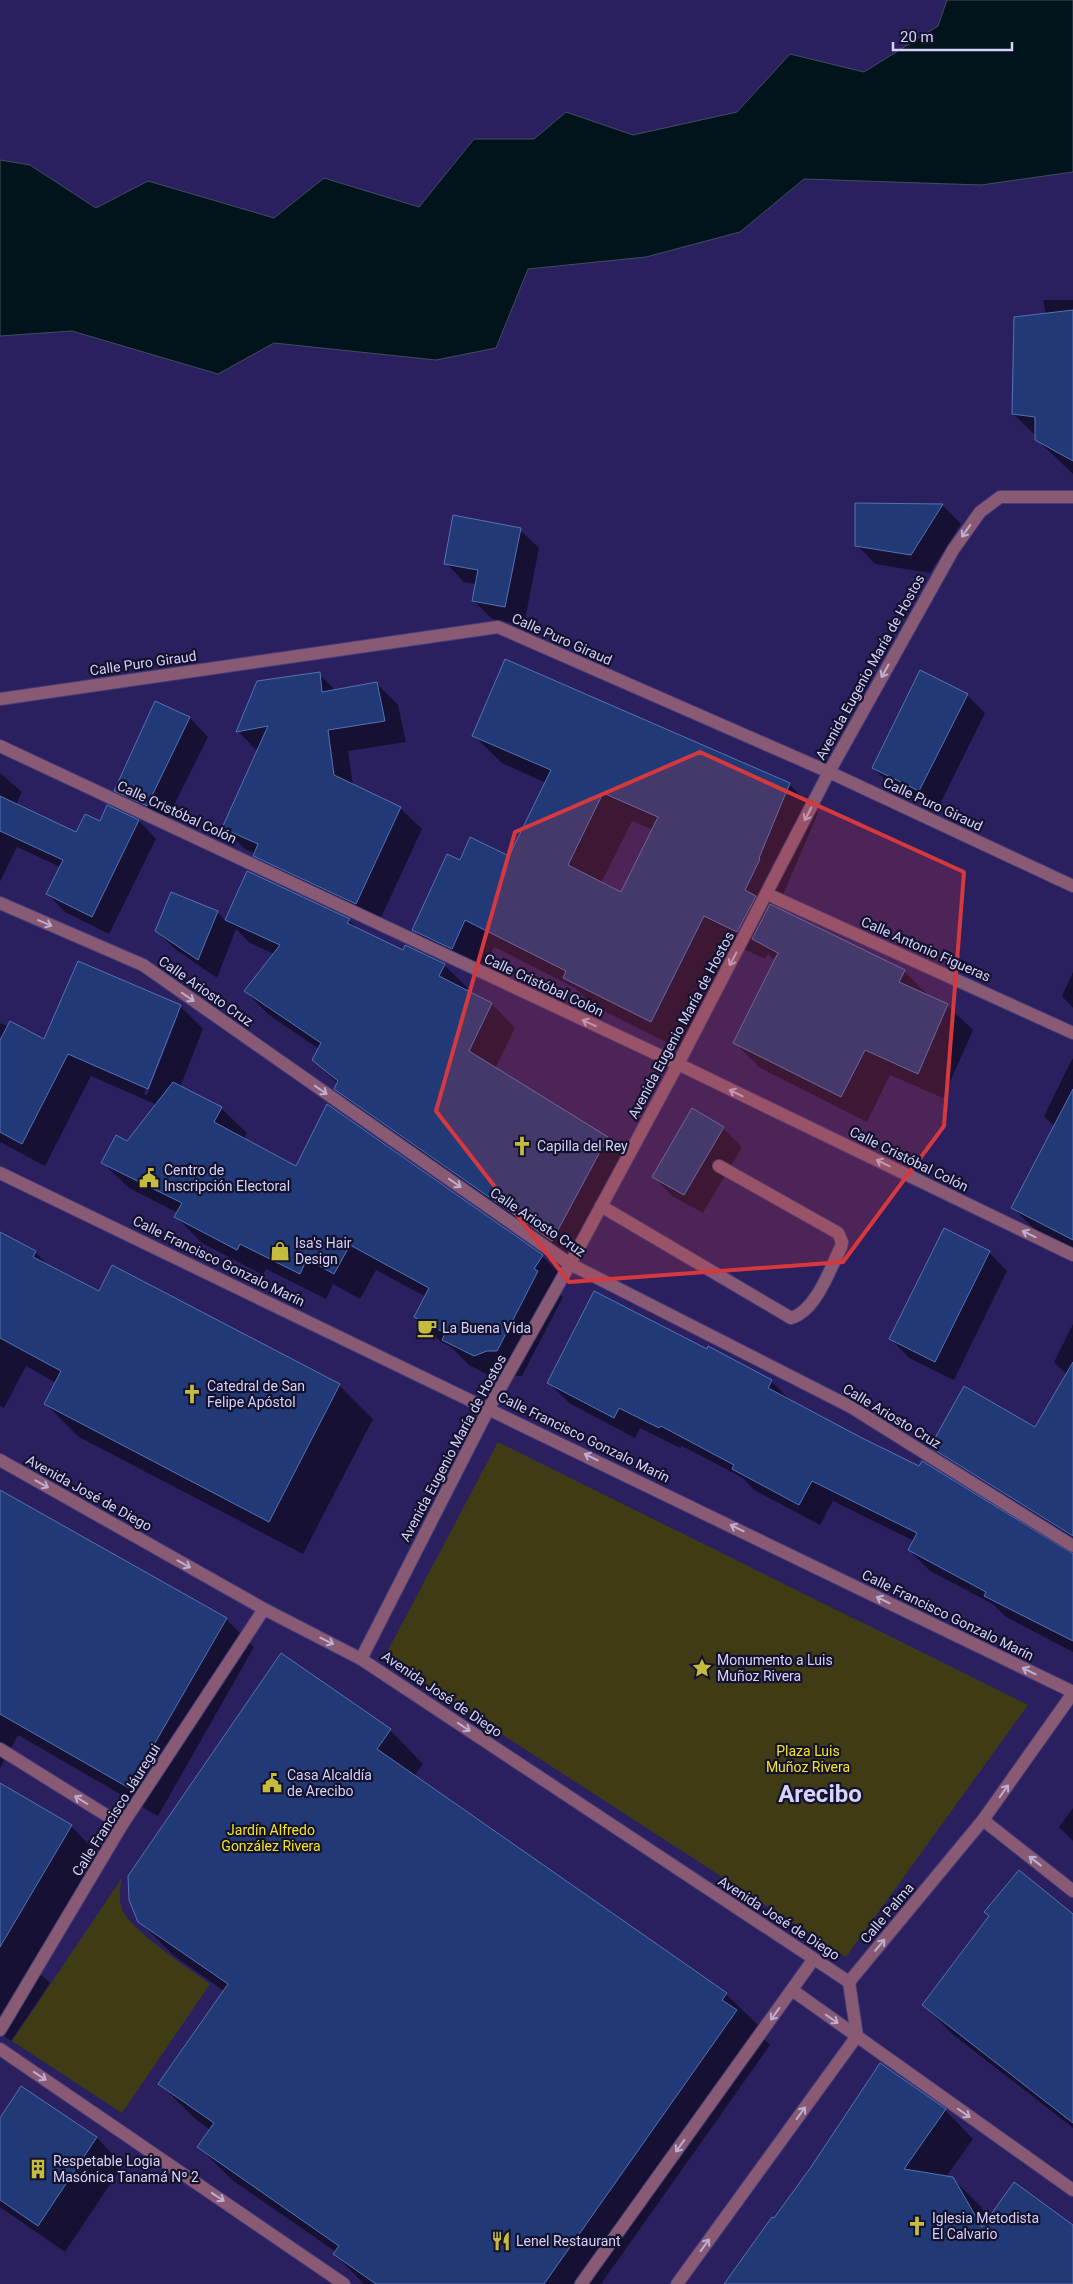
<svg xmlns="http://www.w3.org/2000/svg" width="1073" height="2284" viewBox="0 0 1073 2284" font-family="Roboto,sans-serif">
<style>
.green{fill:#3f3c15}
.water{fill:#01141c;stroke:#404d5f}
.shadow{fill:#0007;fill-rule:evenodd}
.building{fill:#213a77;stroke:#5572b4;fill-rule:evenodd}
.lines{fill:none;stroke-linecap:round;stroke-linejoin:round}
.minor-casing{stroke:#453d79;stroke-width:14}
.minor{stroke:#895a74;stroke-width:12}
.oneway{stroke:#bdafd2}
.marked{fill:#d6393d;fill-opacity:0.2;stroke:#d6393d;stroke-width:4;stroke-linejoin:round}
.labels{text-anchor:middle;stroke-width:4.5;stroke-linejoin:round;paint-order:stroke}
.street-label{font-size:14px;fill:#d3d3fb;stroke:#14112d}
.poi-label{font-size:14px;fill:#d3d3fb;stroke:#14112d;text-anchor:start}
.park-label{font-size:14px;fill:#f5e619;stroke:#14112d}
.town-label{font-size:24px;font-weight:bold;fill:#d3d3fb;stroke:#14112d}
</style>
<rect width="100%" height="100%" fill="#2a2060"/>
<g class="green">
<polygon points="498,1442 1028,1705 846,1957 384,1658"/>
<path d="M122,1878C120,1888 118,1899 122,1909C130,1930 190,1969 210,1984L122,2113L12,2041Z"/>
</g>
<polygon class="water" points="947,0 1073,0 1073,172 981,185 804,179 740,232 646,257 528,269 496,348 436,360 274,343 218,374 72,331 0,336 0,160 30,165 96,208 148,181 274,218 324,178 419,207 474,139 534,139 566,112 633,135 737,112 790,54 864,72 938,26"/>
<g class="shadow">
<polygon points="1043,300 1073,300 1073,474 1036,439 1036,436 1013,414 1046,315"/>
<polygon points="856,505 943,506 961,524 930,573 875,564 857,545"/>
<polygon points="520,530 539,548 524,625 492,619 473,600 476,584 464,582 446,563"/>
<path d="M506,660L790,785L818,813L777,909L904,971L929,996L947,1005L973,1030L943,1098L890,1075L867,1122L760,1068L735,1043L775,961L768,954L765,959L732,943L680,1049L592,1005L575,988L494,947L480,976L442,958L414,930L460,862L509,857L546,783L502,763L473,735ZM632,821L653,830L622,894L601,883Z"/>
<polygon points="319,674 336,691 377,684 398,705 406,742 348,751 353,785 400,808 422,829 378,924 276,877 255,855 256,854 245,849 224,828 258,752 238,731"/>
<polygon points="967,695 985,713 938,808 892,786 873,768"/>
<polygon points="156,702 190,718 208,737 165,823 134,809 116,790"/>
<polygon points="0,773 22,792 16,805 77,834 101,823 108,807 139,821 156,839 109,934 65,912 47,894 60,867 17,847 0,882"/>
<polygon points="247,872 349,920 360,931 404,952 444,965 468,988 466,991 492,1004 515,1028 495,1069 607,1138 631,1162 576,1264 359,1112 335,1088 338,1084 313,1060 319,1049 269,1015 245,991 274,954 250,943 236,929 217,978 175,949 156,931 217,912 226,921"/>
<polygon points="1073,972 1073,1008 1062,996"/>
<path d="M180,1006L203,1029L180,1087L221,1108L247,1133L244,1139L297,1167L542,1256L568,1282L560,1294L563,1297L522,1376H513L500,1381L469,1365L451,1347L441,1342L415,1316L426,1297L376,1270L360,1299L333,1284L326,1299L266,1269L263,1275L202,1243L176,1217L178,1213L129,1188L103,1163L127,1143L157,1105L91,1076L45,1166L0,1142V1023L45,1041ZM175,1015H178L147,1095L144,1094Z"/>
<polygon points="1072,1059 1073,1059 1073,1249 1034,1229 1013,1208 1055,1127 1044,1116"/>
<polygon points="723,1128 742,1147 703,1213 672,1196 654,1177"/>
<polygon points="0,1233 35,1252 50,1267 100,1292 113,1267 339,1385 373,1419 303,1554 79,1437 45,1403 56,1383 26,1366 4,1408 0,1406"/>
<polygon points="989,1252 1007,1271 954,1380 909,1358 891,1339"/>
<polygon points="1073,1324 1073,1543 952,1468 932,1447 1036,1428 1067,1375 1054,1362"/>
<polygon points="707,1351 771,1381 792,1402 1073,1555 1073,1652 1006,1617 993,1604 930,1571 909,1550 914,1541 833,1501 820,1525 754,1490 743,1478 682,1446 680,1448 640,1428 635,1438 569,1403 548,1382"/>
<polygon points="0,1492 226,1619 254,1647 158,1816 18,1735 0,1768"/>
<polygon points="390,1730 423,1764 414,1776 726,1994 760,2027 757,2032 770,2045 601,2284 364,2284 334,2254 336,2252 232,2180 198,2146 210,2130 193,2117 160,2084 224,1991 173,1955 139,1921"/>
<polygon points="0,1784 71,1826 99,1855 34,1967 50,1983 11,2041 0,2033"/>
<polygon points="1073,1808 1073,1841 1059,1827"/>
<polygon points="1073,1915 1073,2128 951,2033 923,2004"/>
<polygon points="22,2088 97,2138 123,2165 65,2252 0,2207 0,2121"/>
<polygon points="945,2110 973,2139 946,2177 952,2178 981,2207 989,2220 1073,2227 1073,2284 726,2284 774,2220"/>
</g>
<g class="building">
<polygon points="1073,310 1073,461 1035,440 1035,417 1012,414 1014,317"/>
<polygon points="855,503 943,504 911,555 855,546"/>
<polygon points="453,515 521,528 505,607 472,601 478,570 444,564"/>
<path d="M505,659L790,783L759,858L760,859L745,890L756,896L737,932L704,916L651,1022L563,978L566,971L465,920L452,949L412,930L447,854L460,860L470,837L509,856L551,770L472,736ZM603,793L658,817L621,892L568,865Z"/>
<polygon points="920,670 968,694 919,791 872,768"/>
<polygon points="320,672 322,692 377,682 385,721 328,730 334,775 401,807 356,904 253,856 258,844 222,828 268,726 236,732 257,681"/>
<polygon points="155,701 190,717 147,806 114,791"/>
<polygon points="0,796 76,832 85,814 100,821 107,805 139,820 92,917 46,894 63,860 0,831"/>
<polygon points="247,871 350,919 347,923 403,950 405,945 445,964 439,976 492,1003 469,1051 608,1137 552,1241 334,1089 338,1081 312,1060 321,1043 244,991 280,945 225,920"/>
<polygon points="171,892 218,911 198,960 155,931"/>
<polygon points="770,904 905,970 899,982 948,1004 918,1074 865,1050 841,1097 733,1043 778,953 752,939"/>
<polygon points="78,961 181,1005 148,1089 68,1054 22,1144 0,1132 0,1040 10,1021 44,1039"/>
<polygon points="173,1082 222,1107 214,1122 296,1166 327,1104 543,1255 534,1269 538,1271 497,1351 487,1351 474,1356 442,1340 445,1333 414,1317 429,1288 350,1245 334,1274 307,1259 300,1274 240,1244 237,1250 174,1217 182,1203 101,1163 116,1135 127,1141"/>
<polygon points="1073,1089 1073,1240 1011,1208"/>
<polygon points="692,1108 724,1127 684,1195 652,1177"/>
<polygon points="944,1228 990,1251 935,1362 889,1339"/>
<polygon points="0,1232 36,1251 33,1257 99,1291 112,1265 340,1384 269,1522 44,1404 61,1371 0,1338"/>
<polygon points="594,1291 707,1349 708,1346 772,1380 768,1388 864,1439 919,1466 922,1461 1073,1554 1073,1641 984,1596 986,1592 908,1550 917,1533 812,1481 799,1505 732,1469 734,1465 661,1426 659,1428 619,1408 614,1418 547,1383"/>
<polygon points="1073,1362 1073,1536 930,1447 964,1386 1035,1427"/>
<polygon points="0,1490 227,1618 129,1788 0,1714"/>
<polygon points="281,1653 391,1729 377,1749 727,1993 722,2000 737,2010 544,2284 376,2284 333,2254 339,2246 197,2147 214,2123 158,2084 228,1984 138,1922 129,1900 128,1876"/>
<polygon points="0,1783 72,1825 0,1947"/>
<polygon points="1019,1870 1073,1914 1073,2123 922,2005 989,1916 984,1912"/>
<polygon points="880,2063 946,2109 904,2169 953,2177 982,2227 1014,2182 1073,2225 1073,2284 724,2284 772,2217 774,2218 811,2167"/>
<polygon points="21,2086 97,2137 38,2226 0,2200 0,2118"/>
</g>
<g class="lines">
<defs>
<g id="minor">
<polyline points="0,699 498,627 829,772 1073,886"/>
<polyline points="0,746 678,1064 1073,1255"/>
<polyline points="767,894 1073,1033"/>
<polyline points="0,903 143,965 570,1264 851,1407 1073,1546"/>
<polyline points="0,1173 1073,1692"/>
<path d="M601,1206L791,1318C816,1311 830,1269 841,1247L842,1242L838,1233L719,1166"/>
<polyline points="0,1460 264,1609 361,1659 849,1982"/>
<polyline points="361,1659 489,1408 570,1264 678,1064 829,772 953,550 980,512 1000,497 1073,497"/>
<polyline points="0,1749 122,1825"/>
<polyline points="983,1820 1073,1891"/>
<polyline points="792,1990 1073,2190"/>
<polyline points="0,2030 122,1825 264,1609"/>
<polyline points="0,2049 344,2284"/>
<polyline points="581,2284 813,1960"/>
<polyline points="677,2284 857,2036 849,1982 983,1820 1073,1693"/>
</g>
</defs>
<use href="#minor" class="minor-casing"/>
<use href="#minor" class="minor"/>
</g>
<defs><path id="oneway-shaft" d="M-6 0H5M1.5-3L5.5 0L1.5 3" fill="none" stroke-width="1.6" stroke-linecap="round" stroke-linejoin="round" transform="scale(1.25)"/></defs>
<g class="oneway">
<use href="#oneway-shaft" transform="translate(966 531) rotate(125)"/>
<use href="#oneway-shaft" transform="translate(885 671) rotate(119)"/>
<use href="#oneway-shaft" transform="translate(808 814) rotate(117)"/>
<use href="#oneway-shaft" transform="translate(45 923) rotate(23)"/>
<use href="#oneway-shaft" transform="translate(733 959) rotate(118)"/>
<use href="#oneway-shaft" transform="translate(188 997) rotate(35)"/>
<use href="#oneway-shaft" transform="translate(589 1023) rotate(-155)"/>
<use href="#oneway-shaft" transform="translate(321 1090) rotate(35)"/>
<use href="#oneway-shaft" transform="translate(736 1093) rotate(-154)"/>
<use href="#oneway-shaft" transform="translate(883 1163) rotate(-154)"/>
<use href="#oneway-shaft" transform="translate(455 1183) rotate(35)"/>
<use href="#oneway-shaft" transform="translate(1029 1234) rotate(-154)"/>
<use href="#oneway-shaft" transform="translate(591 1457) rotate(-154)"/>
<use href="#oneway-shaft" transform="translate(42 1484) rotate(29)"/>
<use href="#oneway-shaft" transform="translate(737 1528) rotate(-154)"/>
<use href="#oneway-shaft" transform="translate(184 1564) rotate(29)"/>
<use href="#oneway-shaft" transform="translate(883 1600) rotate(-154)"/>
<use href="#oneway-shaft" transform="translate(327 1641) rotate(27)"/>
<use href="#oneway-shaft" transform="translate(1029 1671) rotate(-154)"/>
<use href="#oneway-shaft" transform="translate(464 1727) rotate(34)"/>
<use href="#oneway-shaft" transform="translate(1004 1791) rotate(-55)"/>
<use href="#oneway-shaft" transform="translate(81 1800) rotate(-148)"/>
<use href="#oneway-shaft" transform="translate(1035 1861) rotate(-142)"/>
<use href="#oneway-shaft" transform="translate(880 1945) rotate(-50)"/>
<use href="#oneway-shaft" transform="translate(775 2014) rotate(126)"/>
<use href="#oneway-shaft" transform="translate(832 2019) rotate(35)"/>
<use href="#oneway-shaft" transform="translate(40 2076) rotate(34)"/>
<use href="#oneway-shaft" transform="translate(801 2113) rotate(-54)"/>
<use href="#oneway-shaft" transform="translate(964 2113) rotate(35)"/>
<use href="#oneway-shaft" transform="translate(680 2146) rotate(126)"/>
<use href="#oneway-shaft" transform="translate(218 2197) rotate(34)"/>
<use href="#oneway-shaft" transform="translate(705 2245) rotate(-54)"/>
</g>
<path class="marked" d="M700,752L964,872L944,1126L843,1262L569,1282L436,1111L515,832Z"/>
<defs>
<symbol id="church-bare" viewBox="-9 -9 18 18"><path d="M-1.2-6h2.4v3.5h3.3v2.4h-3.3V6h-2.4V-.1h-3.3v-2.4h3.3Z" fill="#c6bc3c" stroke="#14112d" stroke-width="2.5" paint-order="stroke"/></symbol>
<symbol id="civic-bare" viewBox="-9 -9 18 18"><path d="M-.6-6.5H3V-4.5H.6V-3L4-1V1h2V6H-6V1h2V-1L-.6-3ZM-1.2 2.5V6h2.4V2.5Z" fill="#c6bc3c" stroke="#14112d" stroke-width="2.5" paint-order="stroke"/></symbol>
<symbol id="shop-bare" viewBox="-9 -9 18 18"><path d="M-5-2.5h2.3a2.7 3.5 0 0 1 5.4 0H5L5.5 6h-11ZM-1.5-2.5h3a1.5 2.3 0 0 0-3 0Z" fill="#c6bc3c" stroke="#14112d" stroke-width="2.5" paint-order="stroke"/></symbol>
<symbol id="cafe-bare" viewBox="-9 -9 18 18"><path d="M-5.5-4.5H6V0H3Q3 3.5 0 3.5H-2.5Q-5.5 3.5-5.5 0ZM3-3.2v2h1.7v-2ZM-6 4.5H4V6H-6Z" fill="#c6bc3c" stroke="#14112d" stroke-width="2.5" paint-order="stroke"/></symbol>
<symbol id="sight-bare" viewBox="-9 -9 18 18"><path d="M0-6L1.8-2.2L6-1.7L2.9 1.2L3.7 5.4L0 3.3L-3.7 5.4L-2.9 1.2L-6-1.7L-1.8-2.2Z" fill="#c6bc3c" stroke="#14112d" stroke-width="2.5" paint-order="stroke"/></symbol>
<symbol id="building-bare" viewBox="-9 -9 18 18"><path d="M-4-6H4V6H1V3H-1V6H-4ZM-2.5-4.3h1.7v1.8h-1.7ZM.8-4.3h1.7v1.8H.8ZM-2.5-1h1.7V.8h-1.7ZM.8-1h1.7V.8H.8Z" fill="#c6bc3c" stroke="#14112d" stroke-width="2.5" paint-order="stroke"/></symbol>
<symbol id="restaurant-bare" viewBox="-9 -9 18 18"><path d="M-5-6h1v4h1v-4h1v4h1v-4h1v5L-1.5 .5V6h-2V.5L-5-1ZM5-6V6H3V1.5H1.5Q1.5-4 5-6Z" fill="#c6bc3c" stroke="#14112d" stroke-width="2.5" paint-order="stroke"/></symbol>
</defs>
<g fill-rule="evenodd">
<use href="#church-bare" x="508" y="1132" width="28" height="28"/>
<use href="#civic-bare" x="135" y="1164" width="28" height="28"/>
<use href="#shop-bare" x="266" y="1237" width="28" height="28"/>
<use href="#cafe-bare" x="413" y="1314" width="28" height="28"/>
<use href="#church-bare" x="178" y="1380" width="28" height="28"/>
<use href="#sight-bare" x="688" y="1654" width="28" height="28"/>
<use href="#civic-bare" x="258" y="1769" width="28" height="28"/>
<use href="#building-bare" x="24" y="2155" width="28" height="28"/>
<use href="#church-bare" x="903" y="2212" width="28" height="28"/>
<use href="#restaurant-bare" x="487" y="2227" width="28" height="28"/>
</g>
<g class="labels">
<g class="street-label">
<text transform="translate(562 639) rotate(24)" y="5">Calle Puro Giraud</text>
<text transform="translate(143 663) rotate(-8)" y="5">Calle Puro Giraud</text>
<text transform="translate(870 667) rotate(-61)" y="5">Avenida Eugenio María de Hostos</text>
<text transform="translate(933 804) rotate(25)" y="5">Calle Puro Giraud</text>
<text transform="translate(177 812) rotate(25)" y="5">Calle Cristóbal Colón</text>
<text transform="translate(926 949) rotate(24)" y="5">Calle Antonio Figueras</text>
<text transform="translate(544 985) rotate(25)" y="5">Calle Cristóbal Colón</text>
<text transform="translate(206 991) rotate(35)" y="5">Calle Ariosto Cruz</text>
<text transform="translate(681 1025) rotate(-62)" y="5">Avenida Eugenio María de Hostos</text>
<text transform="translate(909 1159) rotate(26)" y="5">Calle Cristóbal Colón</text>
<text transform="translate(538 1222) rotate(34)" y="5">Calle Ariosto Cruz</text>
<text transform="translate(219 1261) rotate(26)" y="5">Calle Francisco Gonzalo Marín</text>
<text transform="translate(892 1416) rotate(31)" y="5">Calle Ariosto Cruz</text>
<text transform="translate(584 1437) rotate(26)" y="5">Calle Francisco Gonzalo Marín</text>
<text transform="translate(453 1448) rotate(-62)" y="5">Avenida Eugenio María de Hostos</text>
<text transform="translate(89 1493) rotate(29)" y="5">Avenida José de Diego</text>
<text transform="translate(948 1615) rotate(26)" y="5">Calle Francisco Gonzalo Marín</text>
<text transform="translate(442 1694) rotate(34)" y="5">Avenida José de Diego</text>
<text transform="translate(116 1810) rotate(-58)" y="5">Calle Francisco Jáuregui</text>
<text transform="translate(887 1913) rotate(-50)" y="5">Calle Palma</text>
<text transform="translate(779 1918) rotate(33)" y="5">Avenida José de Diego</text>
</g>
<g class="poi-label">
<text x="537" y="1151">Capilla del Rey</text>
<text x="164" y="1175">Centro de<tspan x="164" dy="16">Inscripción Electoral</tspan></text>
<text x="295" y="1248">Isa's Hair<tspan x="295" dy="16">Design</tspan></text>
<text x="442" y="1333">La Buena Vida</text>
<text x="207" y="1391">Catedral de San<tspan x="207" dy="16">Felipe Apóstol</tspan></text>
<text x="717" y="1665">Monumento a Luis<tspan x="717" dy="16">Muñoz Rivera</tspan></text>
<text x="287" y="1780">Casa Alcaldía<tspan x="287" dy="16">de Arecibo</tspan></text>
<text x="53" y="2166">Respetable Logia<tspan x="53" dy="16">Masónica Tanamá Nº 2</tspan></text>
<text x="932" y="2223">Iglesia Metodista<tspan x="932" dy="16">El Calvario</tspan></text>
<text x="516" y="2246">Lenel Restaurant</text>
</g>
<g class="park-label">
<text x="808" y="1756">Plaza Luis<tspan x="808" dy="16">Muñoz Rivera</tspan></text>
<text x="271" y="1835">Jardín Alfredo<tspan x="271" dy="16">González Rivera</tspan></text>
</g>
<g class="town-label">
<text x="820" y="1802">Arecibo</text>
</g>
</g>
<path d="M893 42v8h119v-8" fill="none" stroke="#d3d3fb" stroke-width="2.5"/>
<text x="900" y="42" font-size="15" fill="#d3d3fb" stroke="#14112d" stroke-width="4" paint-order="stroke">20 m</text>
</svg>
